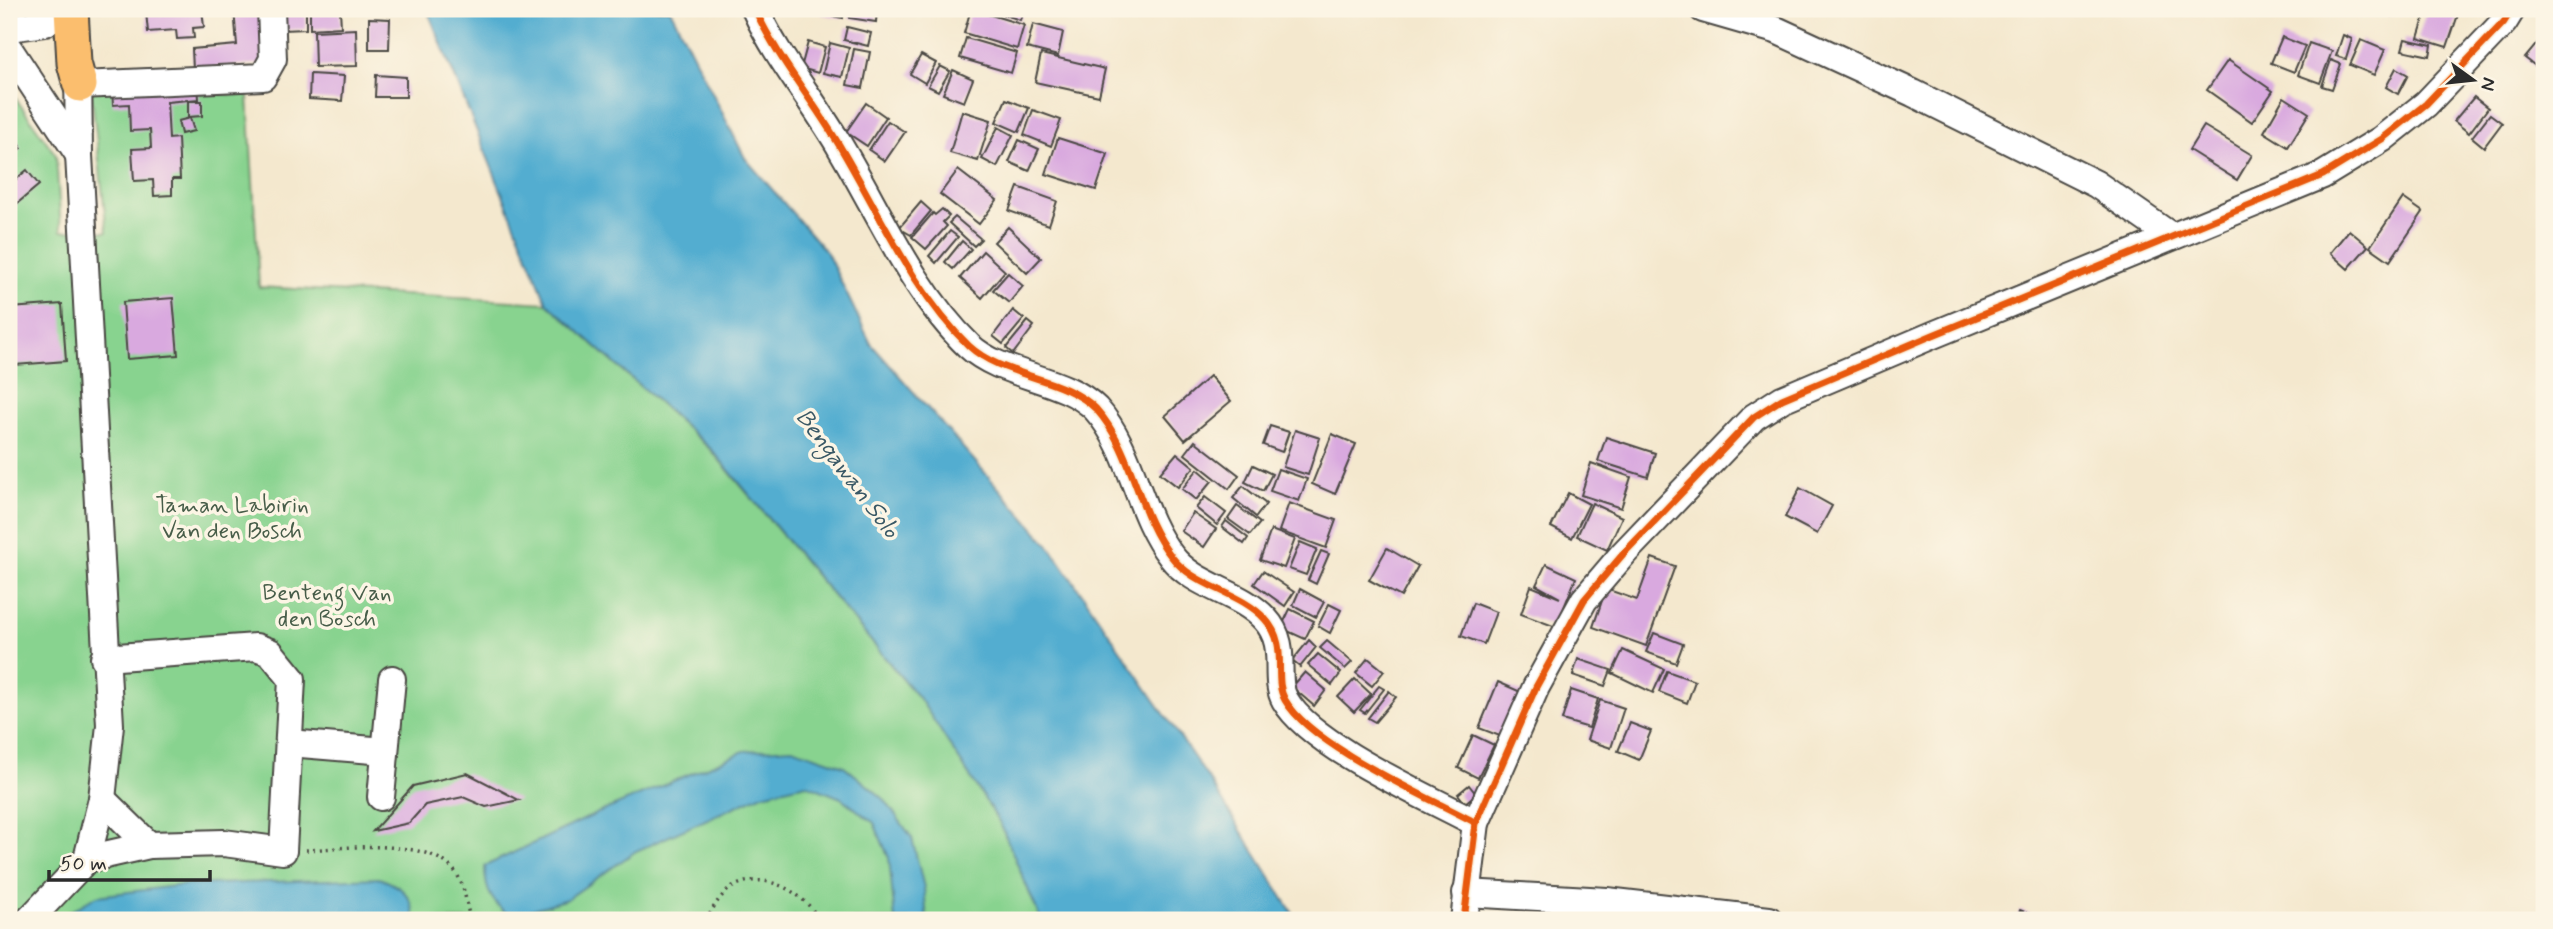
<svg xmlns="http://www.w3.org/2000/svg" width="2553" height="929" viewBox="0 0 2553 929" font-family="Mynerve,sans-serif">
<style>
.green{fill:#88d38f;stroke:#5a7f5d;stroke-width:2}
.water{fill:#52add0;stroke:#3e6c7e;stroke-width:2}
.building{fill:#d9a9df}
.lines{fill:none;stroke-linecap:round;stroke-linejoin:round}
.minor-casing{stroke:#494743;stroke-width:30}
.major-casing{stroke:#494743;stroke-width:37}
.path{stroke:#494743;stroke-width:3.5;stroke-dasharray:2 5;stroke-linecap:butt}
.minor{stroke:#fff;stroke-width:26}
.major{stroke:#fbbe6e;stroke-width:33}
.cycleway-casing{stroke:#fcf5e5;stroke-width:11}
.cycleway{stroke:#e8590c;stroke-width:7}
.labels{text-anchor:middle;stroke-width:7;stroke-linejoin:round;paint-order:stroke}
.park-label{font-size:23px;fill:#475d49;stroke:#fcf5e5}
.water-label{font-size:24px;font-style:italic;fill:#395865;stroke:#fcf5e5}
</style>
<rect width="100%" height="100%" fill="#fcf5e5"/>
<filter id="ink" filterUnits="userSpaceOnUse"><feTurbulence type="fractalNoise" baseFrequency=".0143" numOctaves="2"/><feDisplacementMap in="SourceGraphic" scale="14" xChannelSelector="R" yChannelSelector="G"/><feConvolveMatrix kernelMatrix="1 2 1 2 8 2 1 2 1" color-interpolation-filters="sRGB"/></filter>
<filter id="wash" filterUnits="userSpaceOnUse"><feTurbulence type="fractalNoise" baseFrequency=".00686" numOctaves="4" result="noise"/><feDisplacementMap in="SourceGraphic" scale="28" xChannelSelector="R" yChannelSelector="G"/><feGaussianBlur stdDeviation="1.57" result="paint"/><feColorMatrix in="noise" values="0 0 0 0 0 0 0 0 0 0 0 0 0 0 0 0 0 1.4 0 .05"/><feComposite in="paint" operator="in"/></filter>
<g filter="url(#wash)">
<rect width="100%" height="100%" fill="#f4e8ce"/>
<polygon class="green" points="9,89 56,155 61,231 107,232 91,89 248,95 259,287 547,303 711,450 922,702 1000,823 1041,920 9,920"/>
<g class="water">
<polygon points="427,9 670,9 745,158 827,253 871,344 1048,544 1208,778 1297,920 1041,920 1000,823 922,702 712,450 547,303"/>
<path d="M792,748L844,766L884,799L912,838L924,888L927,920H895L889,858L874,823L841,798L806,784L763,794L636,851L567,899L528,911L506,913C489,899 485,887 485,866L598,813L744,751Z"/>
<path d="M379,878C399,885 413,894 414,917L411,920H63L71,911L97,896L183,885Z"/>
</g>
<g id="blocks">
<g class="building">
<polygon points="152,9 202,9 204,27 193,28 194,38 177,39 176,30 148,32 146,12"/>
<polygon points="234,9 262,9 266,63 193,69 192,49 237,45"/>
<polygon points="282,9 306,9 306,29 283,30"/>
<polygon points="310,9 340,9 341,27 310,29"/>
<polygon points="822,9 844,9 843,18 821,14"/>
<polygon points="850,9 877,9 876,22 849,18"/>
<polygon points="971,9 1024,25 1017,49 964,33"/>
<polygon points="987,9 1024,9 1020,20"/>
<polygon points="2373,9 2394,9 2391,16"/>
<polygon points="2396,9 2414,9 2412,15"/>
<polygon points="2427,9 2460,9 2447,47 2418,38"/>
<polygon points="369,18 390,19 389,49 369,49"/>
<polygon points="1033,24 1063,32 1058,56 1027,48"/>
<polygon points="847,27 871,33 868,46 844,40"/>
<polygon points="356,29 357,66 315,67 314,31"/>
<polygon points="2343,35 2352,39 2346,59 2336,56"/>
<polygon points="2544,35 2544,68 2542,71 2525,58"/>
<polygon points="2282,37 2305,46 2294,72 2271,63"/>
<polygon points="966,38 1017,53 1011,73 960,58"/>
<polygon points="2405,39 2432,45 2430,56 2402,50"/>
<polygon points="2361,40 2385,50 2374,75 2350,65"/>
<polygon points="808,42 825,47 818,73 801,68"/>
<polygon points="830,43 849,48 842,77 823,73"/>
<polygon points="2309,43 2332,51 2320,83 2298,75"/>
<polygon points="854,49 870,52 863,88 847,85"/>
<polygon points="1041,54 1105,69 1099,96 1035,82"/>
<polygon points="921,55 936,63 925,83 910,74"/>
<polygon points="2228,60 2273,91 2252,122 2207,90"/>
<polygon points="2331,60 2341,64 2332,89 2322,86"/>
<polygon points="940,66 950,71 938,91 928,86"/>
<polygon points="2396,68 2408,75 2398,94 2386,87"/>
<polygon points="953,70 973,79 964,102 943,94"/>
<polygon points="310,74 344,76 342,101 309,99"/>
<polygon points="376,75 406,77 406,97 375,97"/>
<polygon points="198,85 199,99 167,102 169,139 178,138 180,179 172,179 172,195 154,196 153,180 134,181 132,149 151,148 150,130 130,131 129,104 113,105 112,88"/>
<polygon points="2284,97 2309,113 2288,147 2264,132"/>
<polygon points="2474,97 2488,108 2469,133 2454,121"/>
<polygon points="1006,99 1029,108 1019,132 996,122"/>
<polygon points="188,101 202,101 202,116 188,117"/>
<polygon points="866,103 886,117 867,146 846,132"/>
<polygon points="1033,110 1061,120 1051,146 1024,135"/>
<polygon points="962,111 991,120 978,161 950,153"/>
<polygon points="2490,114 2502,123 2484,147 2472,137"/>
<polygon points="190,118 194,131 181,134 178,121"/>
<polygon points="888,121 905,132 885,161 869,150"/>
<polygon points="2204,126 2252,155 2237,180 2189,150"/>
<polygon points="998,127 1013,135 997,167 982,159"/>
<polygon points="9,129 21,148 9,156"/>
<polygon points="1058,138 1108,154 1096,190 1046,174"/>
<polygon points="1019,140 1039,149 1029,171 1009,162"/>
<polygon points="27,170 39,185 13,207 9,201 9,185"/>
<polygon points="958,170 997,200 979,224 940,194"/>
<polygon points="1018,187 1057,201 1049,225 1009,211"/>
<polygon points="2403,198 2423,212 2390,261 2370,247"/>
<polygon points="921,202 931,211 911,235 899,228"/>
<polygon points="942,209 949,216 943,222 947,226 926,249 912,237 933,213 935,215"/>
<polygon points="955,217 981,239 974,246 949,223"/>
<polygon points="1008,227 1041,258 1027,273 994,242"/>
<polygon points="2349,230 2368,246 2348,269 2330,253"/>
<polygon points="950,231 958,237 936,263 929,256"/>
<polygon points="962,241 971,249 953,269 945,262"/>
<polygon points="983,251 1005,271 982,298 960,278"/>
<polygon points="1008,273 1023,286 1009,303 993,290"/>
<polygon points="173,298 178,355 127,359 123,302"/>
<polygon points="62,304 66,361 15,365 11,308"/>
<polygon points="1013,310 1024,319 1003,344 993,336"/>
<polygon points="1028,321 1034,326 1013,354 1006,348"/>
<polygon points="1210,376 1231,401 1185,440 1165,416"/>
<polygon points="1270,426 1289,432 1282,452 1263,445"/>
<polygon points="1295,430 1320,438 1308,475 1283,467"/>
<polygon points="1332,434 1356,444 1335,494 1312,484"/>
<polygon points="1606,437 1655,453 1648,477 1598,461"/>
<polygon points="1195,441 1239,475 1229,489 1185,454"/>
<polygon points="1177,453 1194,467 1178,487 1160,473"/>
<polygon points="1591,463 1631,477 1621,508 1581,495"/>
<polygon points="1253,465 1272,474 1263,491 1245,482"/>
<polygon points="1198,469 1212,481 1196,500 1182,489"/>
<polygon points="1278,469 1307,479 1299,501 1270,491"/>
<polygon points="1243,486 1266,504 1256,517 1233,498"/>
<polygon points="1800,488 1832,506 1817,534 1785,517"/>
<polygon points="1568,493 1589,504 1572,538 1551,527"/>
<polygon points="1205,497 1226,513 1217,525 1196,508"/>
<polygon points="1289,503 1336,520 1326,548 1279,531"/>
<polygon points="1592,503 1622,517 1607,550 1577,536"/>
<polygon points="1237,506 1260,523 1250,535 1228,519"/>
<polygon points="1193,513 1216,529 1204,547 1181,531"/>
<polygon points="1226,521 1248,538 1244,544 1222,527"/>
<polygon points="1271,530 1295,539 1284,568 1260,560"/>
<polygon points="1300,542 1317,549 1306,575 1289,569"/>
<polygon points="1387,548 1418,566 1401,597 1369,580"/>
<polygon points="1321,551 1329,554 1316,584 1308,580"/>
<polygon points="1652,558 1675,566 1646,646 1593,627 1606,589 1637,600"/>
<polygon points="1546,564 1576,578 1556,627 1521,614 1531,586 1560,598 1536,585"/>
<polygon points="1263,571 1294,592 1285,606 1254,584"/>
<polygon points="1300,589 1324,602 1316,617 1293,605"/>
<polygon points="1473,603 1496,612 1484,644 1461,636"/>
<polygon points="1329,604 1341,610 1330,633 1318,626"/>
<polygon points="1290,609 1314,621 1305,639 1281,628"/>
<polygon points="1654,633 1683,644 1676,663 1646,652"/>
<polygon points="1309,640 1316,647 1300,667 1292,661"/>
<polygon points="1327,641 1352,662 1345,669 1320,648"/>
<polygon points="1623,650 1664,669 1653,693 1612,673"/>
<polygon points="1318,654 1341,673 1332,685 1308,665"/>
<polygon points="1368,658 1384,671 1372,686 1356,673"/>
<polygon points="1578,659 1611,670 1605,686 1573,675"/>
<polygon points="1667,671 1695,681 1687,703 1659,692"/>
<polygon points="1305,672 1326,690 1314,706 1292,687"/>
<polygon points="1355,679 1371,694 1354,712 1338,697"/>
<polygon points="1498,682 1523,693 1505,738 1479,728"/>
<polygon points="1379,686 1384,689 1365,713 1360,710"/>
<polygon points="1571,690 1598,699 1589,728 1562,720"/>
<polygon points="1389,691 1396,697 1375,722 1368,718"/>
<polygon points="1600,700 1624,708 1611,748 1587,740"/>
<polygon points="1630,723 1651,731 1639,760 1618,751"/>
<polygon points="1473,735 1494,745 1478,778 1458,768"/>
<polygon points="467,773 519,800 486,807 463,797 425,805 409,823 373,831 413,786"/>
<polygon points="1469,785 1476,794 1465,803 1458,794"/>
<polygon points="2020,910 2046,920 2016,920"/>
</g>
</g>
</g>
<g filter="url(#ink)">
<use href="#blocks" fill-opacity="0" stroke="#494743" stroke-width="2"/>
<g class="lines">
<defs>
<g id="minor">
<path d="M755,9C778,60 814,101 842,150C880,214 914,293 969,346C1002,377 1065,377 1096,409C1133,450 1137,513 1171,556C1194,587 1239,591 1265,619C1290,646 1272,677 1285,700C1311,746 1428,797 1476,823"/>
<polyline points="1703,9 1776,30 1913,93 2096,184 2171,236"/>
<polyline points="9,28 45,23 70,9"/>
<polyline points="9,49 79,155"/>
<polyline points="80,85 263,77 273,59 271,9"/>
<polyline points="289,743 385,751"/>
<polyline points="381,797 392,679"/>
<polyline points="102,799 149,845 224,843 283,851 292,679 270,652 256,647 104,658"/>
<polyline points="87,859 149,845"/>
<polyline points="1466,893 1607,901 1769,920"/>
<polyline points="29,920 87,859 102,799 110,725 79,155 78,66"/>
<polyline points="1464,920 1476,823 1536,687 1584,600 1624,553 1754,417 1782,399 1933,335 2323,175 2382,139 2426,104 2504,22 2512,9"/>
</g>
<polyline id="major" points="71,9 74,63 80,85"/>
</defs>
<use href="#minor" class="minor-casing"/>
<use href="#major" class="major-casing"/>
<g class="path">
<path d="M306,850C347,848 437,835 459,878C465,889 467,907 470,920"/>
<path d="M706,920C711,912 717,900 725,893C755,865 803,889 819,920"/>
</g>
<use href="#minor" class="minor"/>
<use href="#major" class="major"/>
<defs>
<g id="cycleway">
<path d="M755,9C778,60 814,101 842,150C880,214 914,293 969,346C1002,377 1065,377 1096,409C1133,450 1137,513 1171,556C1194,587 1239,591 1265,619C1290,646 1272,677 1285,700C1311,746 1428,797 1476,823"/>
<polyline points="1464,920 1476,823 1536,687 1584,600 1624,553 1754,417 1782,399 1933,335 2323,175 2382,139 2426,104 2504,22 2512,9"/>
</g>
</defs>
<use href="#cycleway" class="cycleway-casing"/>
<use href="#cycleway" class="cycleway"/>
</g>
</g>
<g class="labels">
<g class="park-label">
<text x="232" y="512">Taman Labirin<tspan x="232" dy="26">Van den Bosch</tspan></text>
<text x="327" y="600">Benteng Van<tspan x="327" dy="26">den Bosch</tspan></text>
</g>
<g class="water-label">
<text transform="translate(848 473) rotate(53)" y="8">Bengawan Solo</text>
</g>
</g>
<rect width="2553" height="929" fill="none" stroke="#fcf5e5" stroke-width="35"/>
<g transform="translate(2473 80) rotate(105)" stroke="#fcf5e5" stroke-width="5" paint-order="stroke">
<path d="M0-5L12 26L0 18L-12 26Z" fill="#2b2b2b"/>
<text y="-10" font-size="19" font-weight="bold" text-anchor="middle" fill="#2b2b2b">N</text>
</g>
<path d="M49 870v10h161v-10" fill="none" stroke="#2b2b2b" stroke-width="3.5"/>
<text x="60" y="870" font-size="21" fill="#2b2b2b" stroke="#fcf5e5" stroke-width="5" paint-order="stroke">50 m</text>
</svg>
